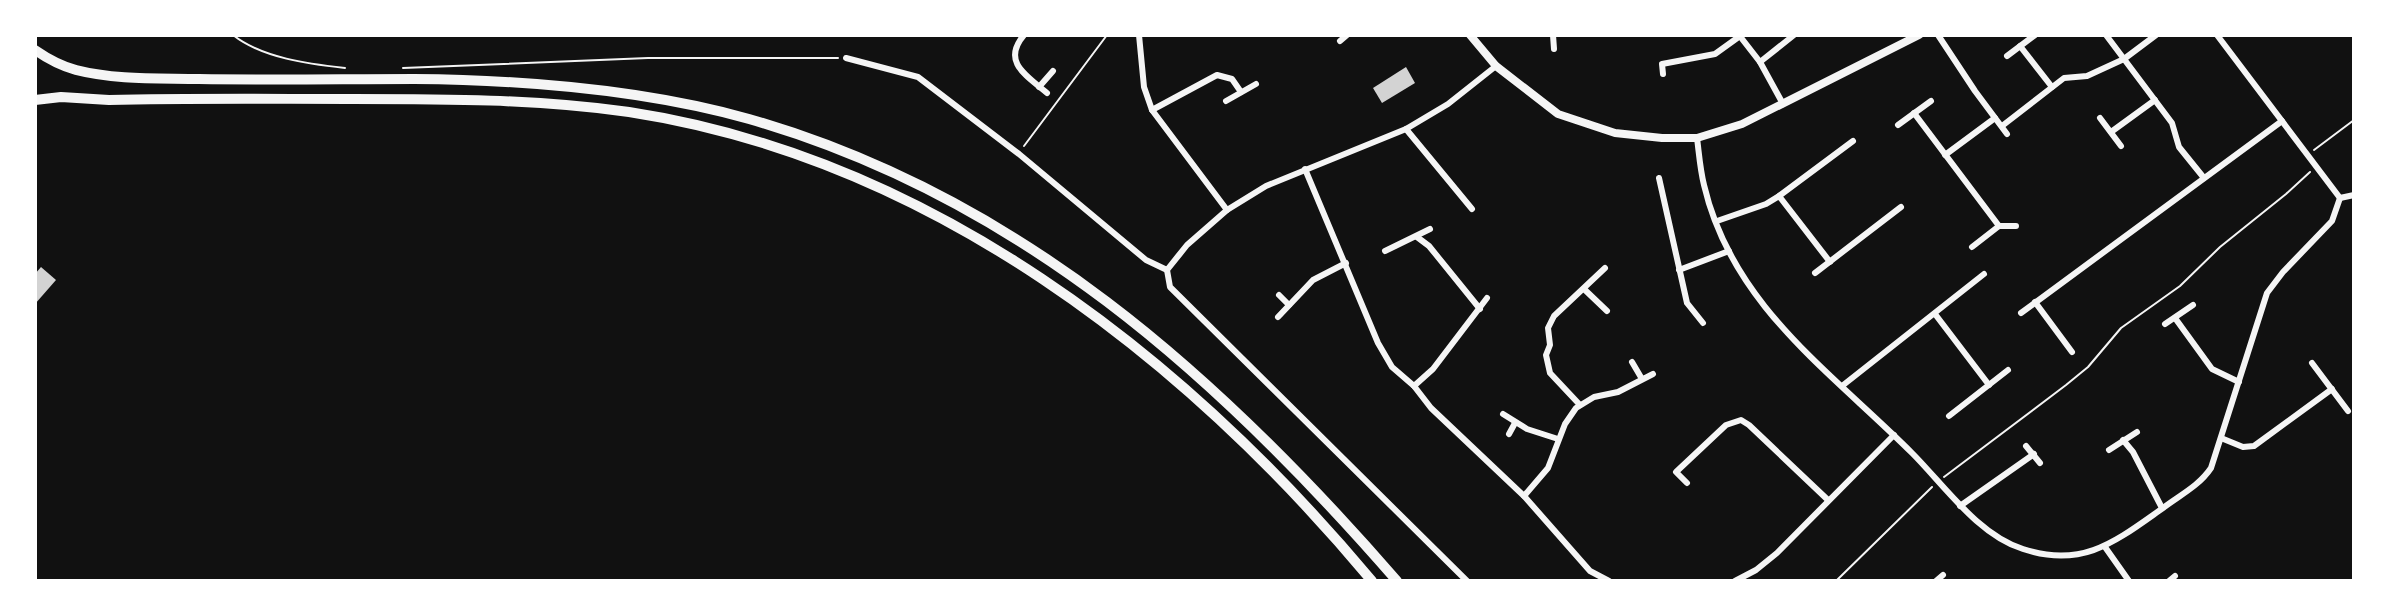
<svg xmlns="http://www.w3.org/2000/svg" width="2389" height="616" viewBox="0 0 2389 616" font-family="'Titillium Web',sans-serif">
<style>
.building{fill:#d3d3d3}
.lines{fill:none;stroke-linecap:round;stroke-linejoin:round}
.path{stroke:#f5f5f5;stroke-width:2}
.minor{stroke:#f5f5f5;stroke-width:6}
.tertiary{stroke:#f5f5f5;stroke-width:8}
.primary{stroke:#f5f5f5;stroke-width:10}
</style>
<rect width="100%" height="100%" fill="#111"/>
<g class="building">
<polygon points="1406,67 1415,83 1382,103 1373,88"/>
<polygon points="41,267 56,280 35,304 35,274"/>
</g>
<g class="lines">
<g class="path">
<path d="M233,35C262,58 309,64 345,68"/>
<polyline points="403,68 648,58 838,58"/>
<polyline points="1024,146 1107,35"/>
<polyline points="2314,150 2354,120"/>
<polyline points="1944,477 2066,385 2088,367 2121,328 2180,286 2220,247 2286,194 2310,172"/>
<polyline points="1836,581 1932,487"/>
</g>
<g class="minor">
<path d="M1024,35C1001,62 1027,76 1047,93"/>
<polyline points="1139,35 1144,87 1152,110 1227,210"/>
<polyline points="1553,35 1554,49"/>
<polyline points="1739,35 1760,62 1783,104"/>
<polyline points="1938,35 1975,91 2007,134"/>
<polyline points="2106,35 2172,123 2179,147 2204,178"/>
<polyline points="2217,35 2340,198"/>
<polyline points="1340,41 1347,35"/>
<polyline points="2020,46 2052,87"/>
<polyline points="2007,56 2035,35"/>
<polyline points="846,58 918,77 1019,154 1146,260 1167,270"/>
<polyline points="1760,62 1794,35"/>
<polyline points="1663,74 1662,64 1715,54 1740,36"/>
<polyline points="1039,87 1053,71"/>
<polyline points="1226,101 1256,84"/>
<polyline points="1152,110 1217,75 1232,79 1241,92"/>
<polyline points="1914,113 1999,226"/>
<polyline points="2100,118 2121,146"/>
<polyline points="1898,125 1931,101"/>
<polyline points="2002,126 2064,78 2087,76 2124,59 2156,35"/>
<polyline points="1406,129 1472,209"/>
<polyline points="2111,132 2155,100"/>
<path d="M1697,138C1699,153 1700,169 1704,185C1732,305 1830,371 1912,453C1944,485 1978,535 2023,549C2083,569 2116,541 2163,508C2180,495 2199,486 2211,468L2267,293L2283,272L2332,221L2340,198"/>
<polyline points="1945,155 1995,118"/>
<polyline points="1305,169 1378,343 1392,367 1414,386 1431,408 1524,496 1590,571 1609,581"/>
<polyline points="1659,178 1687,303 1703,323"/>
<polyline points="1779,196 1830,262"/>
<polyline points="2340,198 2354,195"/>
<polyline points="1717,221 1766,204 1779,196 1853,141"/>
<polyline points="1417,237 1429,246 1480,309"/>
<polyline points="1972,247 1999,226 2016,226"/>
<polyline points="1385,251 1430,229"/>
<polyline points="1167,270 1170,287 1467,581"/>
<polyline points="1167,270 1187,245 1227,210 1266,186 1406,129 1448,104 1496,66"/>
<polyline points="1679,270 1729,251"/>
<polyline points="1815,273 1901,207"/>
<polyline points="1584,289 1607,311"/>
<polyline points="1279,295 1289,305"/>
<polyline points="2035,302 2072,352"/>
<polyline points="2021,313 2282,121"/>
<polyline points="1935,314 1989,385"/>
<polyline points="1278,317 1313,280 1346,263"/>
<polyline points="2175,318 2212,369 2239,382"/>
<polyline points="2165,324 2193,305"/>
<polyline points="1632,362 1642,379"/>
<polyline points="2312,363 2348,411"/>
<polyline points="1414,386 1433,369 1487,298"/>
<polyline points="1842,386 1984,274"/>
<polyline points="1580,405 1550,373 1546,355 1550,345 1548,328 1554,316 1605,268"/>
<polyline points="1503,414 1527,429 1558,439"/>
<polyline points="1949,416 2008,370"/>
<polyline points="1509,434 1515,423"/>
<polyline points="2221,438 2243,447 2254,446 2332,389"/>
<polyline points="2123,440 2133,452 2162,508"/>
<polyline points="2026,446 2040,463"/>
<polyline points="2109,450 2137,432"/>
<polyline points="1687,483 1676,472 1726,425 1741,420 1749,425 1828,500"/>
<polyline points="1524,496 1548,468 1565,424 1576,408 1594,397 1618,392 1653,374"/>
<polyline points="1960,506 2034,454"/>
<polyline points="2105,547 2129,581"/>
<polyline points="1735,581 1756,570 1777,553 1894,435"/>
<polyline points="1936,581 1943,575"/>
<polyline points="2169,581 2175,576"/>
</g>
<polyline class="tertiary" points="1470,35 1496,66 1558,114 1615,133 1662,138 1697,138 1742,124 1919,35"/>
<g class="primary">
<path d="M35,50C48,59 61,66 76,70C115,80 159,78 199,79C271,80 342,79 414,79C526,80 642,89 749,119C1018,196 1218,375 1397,581"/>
<path d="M35,100L61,97L109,100C190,98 271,99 352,99C444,99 537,99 629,112C929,158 1182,354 1372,581"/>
</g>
</g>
<rect width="2389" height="616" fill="none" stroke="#ffffff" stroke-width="74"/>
</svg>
